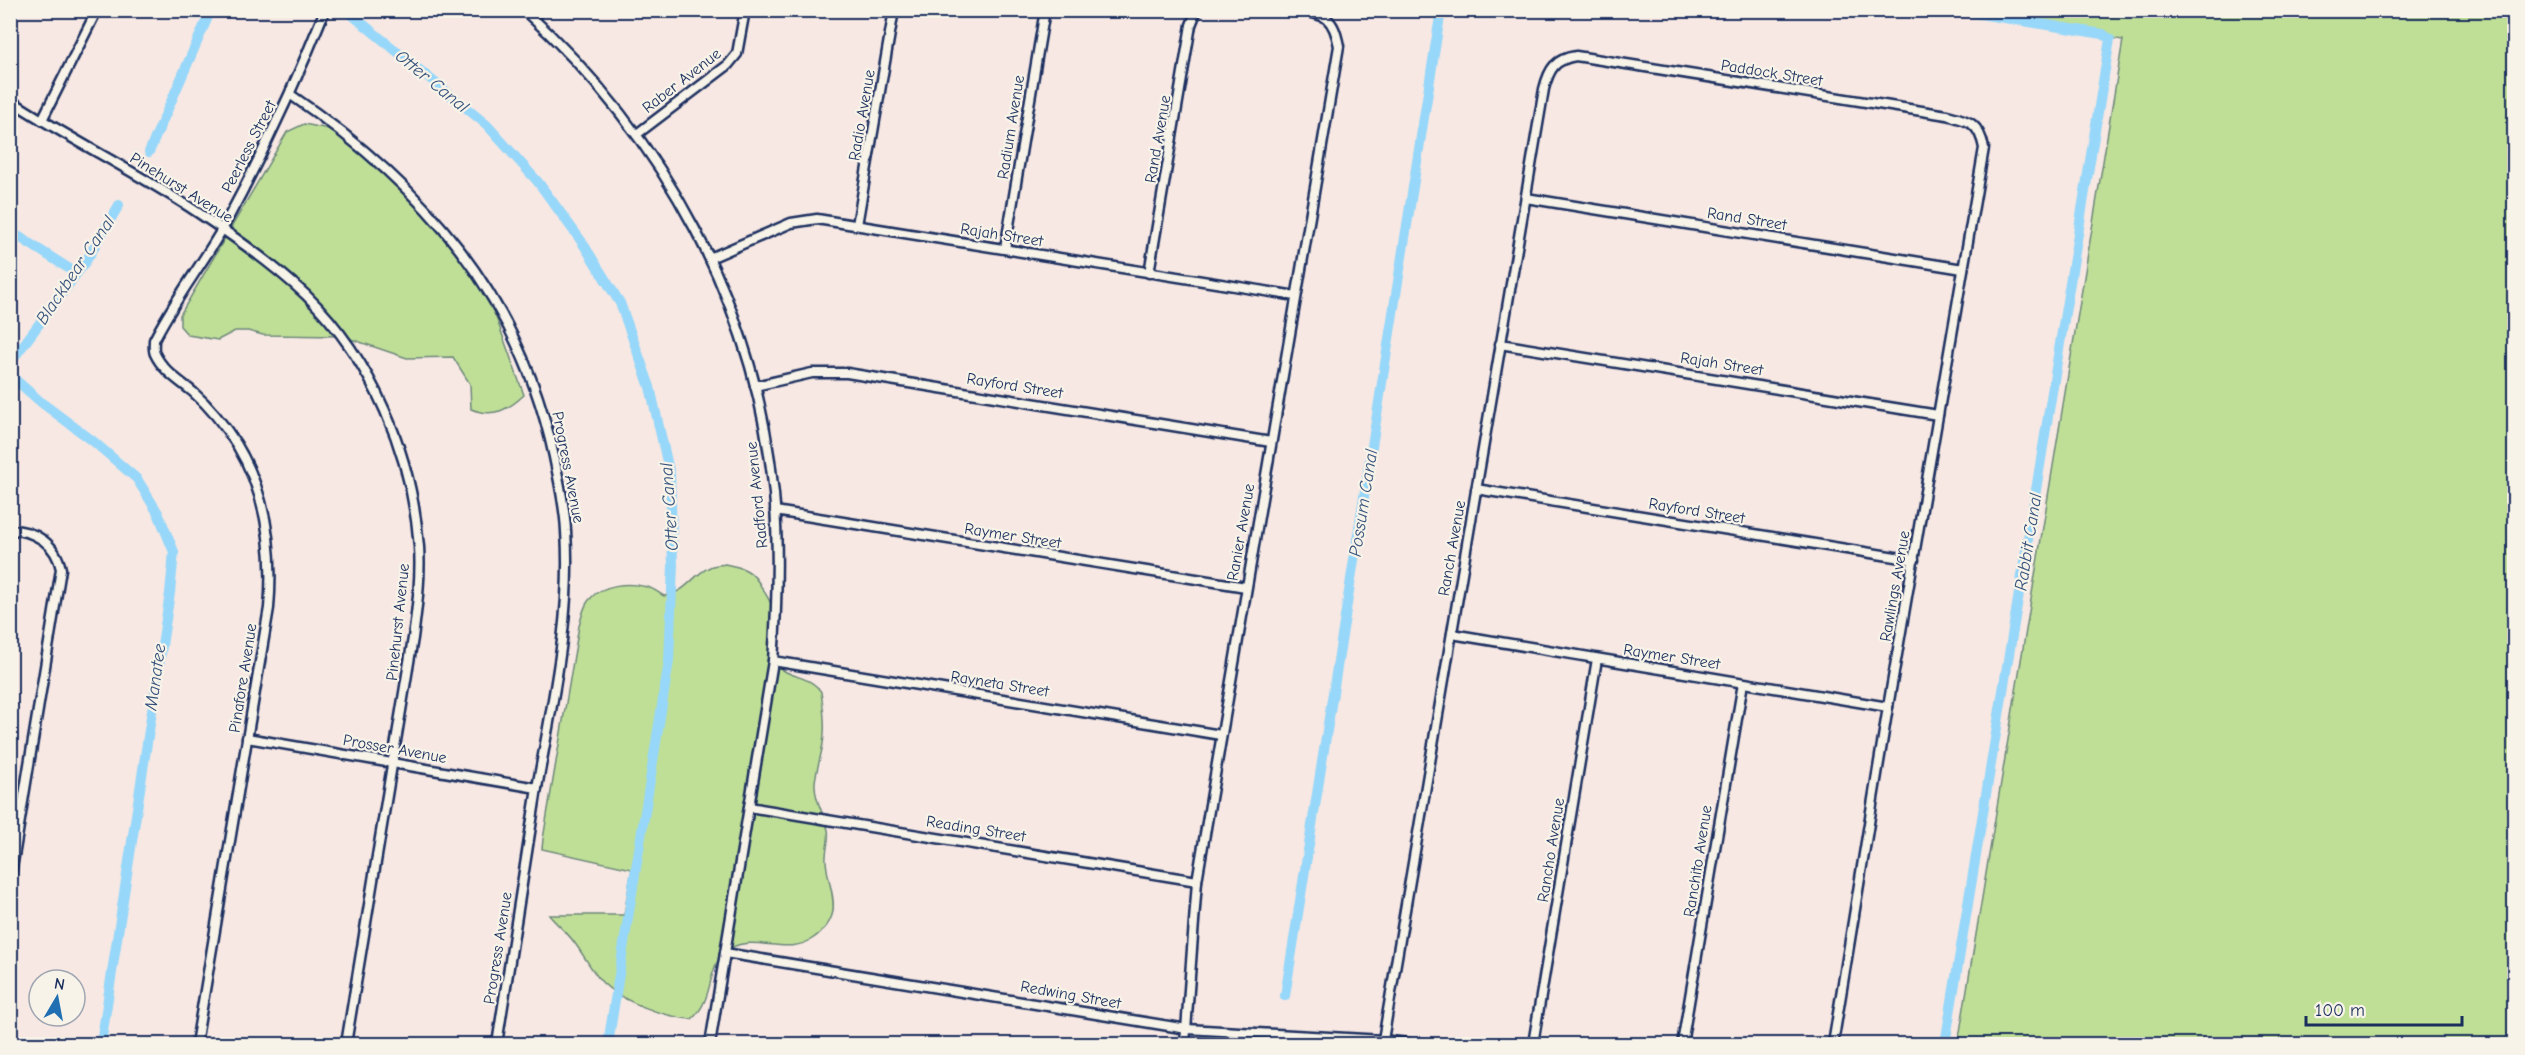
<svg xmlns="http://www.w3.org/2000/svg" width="2525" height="1055" viewBox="0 0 2525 1055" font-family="'Comic Neue',sans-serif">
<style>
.green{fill:#bfdf97;stroke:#6d877a;stroke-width:1.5}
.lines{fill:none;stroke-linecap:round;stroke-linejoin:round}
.canal{stroke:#97d7f9;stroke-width:10}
.minor-casing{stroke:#1b2f5e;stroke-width:13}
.minor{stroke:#f7f3e8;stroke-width:8}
.labels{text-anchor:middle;stroke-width:4.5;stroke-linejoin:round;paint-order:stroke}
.street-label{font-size:16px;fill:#1b2f5e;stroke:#f7f3e8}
.water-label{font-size:18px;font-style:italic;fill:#34517d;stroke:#f7f3e8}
</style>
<rect width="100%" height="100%" fill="#f7e8e3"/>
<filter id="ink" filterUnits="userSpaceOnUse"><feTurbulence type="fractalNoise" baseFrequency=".0167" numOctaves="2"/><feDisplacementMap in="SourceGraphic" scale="12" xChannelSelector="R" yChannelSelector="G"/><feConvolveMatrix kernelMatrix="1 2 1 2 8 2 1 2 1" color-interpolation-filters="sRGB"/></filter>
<g filter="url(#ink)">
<g class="green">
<polygon points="1950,11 2514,11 2514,1044 1958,1044 2123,40"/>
<path d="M304,124L329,129L347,137L377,155L397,174L488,295L524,395C508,410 493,418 471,409L470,384L453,357L407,358L342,336L263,335L248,331H235L218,340L188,335L180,326V315L287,132Z"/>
<path d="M725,564C745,568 752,570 762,588C765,593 769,599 771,604C777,623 762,646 775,663C787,679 810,674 821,692C823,705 825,720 824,733C824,749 817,765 815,782C814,800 824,813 828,830C830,840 825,850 826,861C828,892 848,915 812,939C786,957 749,931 725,952C706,969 715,998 692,1019C664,1017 619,1001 600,980C591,969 583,954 574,942C567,932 557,925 549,915H624L632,869L542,849L543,839L579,626C582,617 583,607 589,600C601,584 629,582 647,587C653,588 658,593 664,596C688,592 692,575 710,567C714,565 721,565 725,564Z"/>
</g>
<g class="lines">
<g class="canal">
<polyline points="346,10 487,125 538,182 582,242 620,303 650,387 670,475 673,565 669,661 608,1044"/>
<polyline points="149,152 211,10"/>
<polyline points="10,231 76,273"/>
<polyline points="10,363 86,261 119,205"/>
<polyline points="10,375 42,403 93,441 137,479 158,513 174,552 170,593 101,1044"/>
<polyline points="1285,996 1441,10"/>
<polyline points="1945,1044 2110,39 2103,34 1955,10"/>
</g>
<defs>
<g id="minor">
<path d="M524,10C664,137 756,305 774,494C779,550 777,606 773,661L710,1044"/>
<path d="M291,95C424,186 520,296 554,457C559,482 565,506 566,531C572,618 552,703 537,788C523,873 511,959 497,1044"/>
<path d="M10,100C71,140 137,172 197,212C235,237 273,264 306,295C373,360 412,455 419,547C421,577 417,608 413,638L346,1044"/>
<polyline points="42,120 97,10"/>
<polyline points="637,134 728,65 737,54 745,10"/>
<polyline points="1526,198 1963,269"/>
<polyline points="857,225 894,10"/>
<polyline points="1005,249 1045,10"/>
<polyline points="710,258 791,223 817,219 1296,296"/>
<polyline points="1149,273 1191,25 1197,10"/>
<polyline points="1500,344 1938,415"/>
<polyline points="755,386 812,373 847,373 1271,442"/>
<polyline points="1476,489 1914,560"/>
<polyline points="775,511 1246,587"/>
<path d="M10,530C35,530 56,544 61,569L10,881"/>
<polyline points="1452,634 1888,707"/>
<polyline points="773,661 1221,735"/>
<polyline points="247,738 537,788"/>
<polyline points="749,807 1197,881"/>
<polyline points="725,953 1187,1029 1383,1040 1415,1044"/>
<path d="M1383,1040L1544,89C1549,69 1555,59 1576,56L1947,115C1971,121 1979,124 1984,148L1888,707L1833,1044"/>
<path d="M196,1044L269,608C274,550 267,495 237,445C225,426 210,407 193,392C180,381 163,371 155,354C153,350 154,344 154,340C174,300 202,265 224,226C262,156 295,85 325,10"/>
<path d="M1185,1044L1197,881L1339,46C1333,17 1327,15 1298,10"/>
<polyline points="1533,1044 1597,659"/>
<polyline points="1682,1044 1743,683"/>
</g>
</defs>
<use href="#minor" class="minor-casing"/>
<use href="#minor" class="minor"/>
</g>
</g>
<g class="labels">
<g class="street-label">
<text transform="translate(1772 72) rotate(9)" y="6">Paddock Street</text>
<text transform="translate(681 80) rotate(-38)" y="6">Raber Avenue</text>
<text transform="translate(861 115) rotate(-80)" y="6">Radio Avenue</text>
<text transform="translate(1010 127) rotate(-81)" y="6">Radium Avenue</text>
<text transform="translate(1157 139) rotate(-80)" y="6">Rand Avenue</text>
<text transform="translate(248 146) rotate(-63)" y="6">Peerless Street</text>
<text transform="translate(182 187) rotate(32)" y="6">Pinehurst Avenue</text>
<text transform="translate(1747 218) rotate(9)" y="6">Rand Street</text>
<text transform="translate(1002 234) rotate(9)" y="6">Rajah Street</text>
<text transform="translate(1722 363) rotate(9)" y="6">Rajah Street</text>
<text transform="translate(1015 385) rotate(9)" y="6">Rayford Street</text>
<text transform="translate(569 467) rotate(79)" y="6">Progress Avenue</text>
<text transform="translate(756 495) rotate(-96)" y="6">Radford Avenue</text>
<text transform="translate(1697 510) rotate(9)" y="6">Rayford Street</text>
<text transform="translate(1240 532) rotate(-80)" y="6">Ranier Avenue</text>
<text transform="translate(1013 535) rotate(9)" y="6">Raymer Street</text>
<text transform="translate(1451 548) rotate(-80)" y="6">Ranch Avenue</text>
<text transform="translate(1894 586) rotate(-80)" y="6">Rawlings Avenue</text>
<text transform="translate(397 622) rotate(-84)" y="6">Pinehurst Avenue</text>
<text transform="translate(1672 656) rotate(9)" y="6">Raymer Street</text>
<text transform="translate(242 678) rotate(-81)" y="6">Pinafore Avenue</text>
<text transform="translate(1000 683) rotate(9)" y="6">Rayneta Street</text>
<text transform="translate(395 748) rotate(10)" y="6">Prosser Avenue</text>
<text transform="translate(976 828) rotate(9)" y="6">Reading Street</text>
<text transform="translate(1550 850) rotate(-81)" y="6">Rancho Avenue</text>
<text transform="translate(1697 861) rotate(-81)" y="6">Ranchito Avenue</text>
<text transform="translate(497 948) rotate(-81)" y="6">Progress Avenue</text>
<text transform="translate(1071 994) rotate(10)" y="6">Redwing Street</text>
</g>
<g class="water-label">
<text transform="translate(432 81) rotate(39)" y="6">Otter Canal</text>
<text transform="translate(75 270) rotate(-56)" y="6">Blackbear Canal</text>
<text transform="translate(1363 503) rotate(-81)" y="6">Possum Canal</text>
<text transform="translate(669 507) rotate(-94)" y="6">Otter Canal</text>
<text transform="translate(2028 542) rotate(-81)" y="6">Rabbit Canal</text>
<text transform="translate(155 677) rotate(-82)" y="6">Manatee</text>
</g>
</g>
<rect width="2525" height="1055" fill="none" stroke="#f7f3e8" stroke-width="36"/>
<rect x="18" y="18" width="2489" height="1019" fill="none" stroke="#1b2f5e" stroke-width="2" filter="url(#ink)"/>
<g transform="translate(57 998) rotate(10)"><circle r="28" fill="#f7f3e8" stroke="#9fa5b1" stroke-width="1.5"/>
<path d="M0-4.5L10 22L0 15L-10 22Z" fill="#1f6fb2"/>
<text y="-9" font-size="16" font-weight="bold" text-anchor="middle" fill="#1b2f5e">N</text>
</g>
<path d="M2306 1016v9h156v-9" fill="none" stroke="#1b2f5e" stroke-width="3"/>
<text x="2315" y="1016" font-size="18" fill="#1b2f5e" stroke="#f7f3e8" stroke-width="4.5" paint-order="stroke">100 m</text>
</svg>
